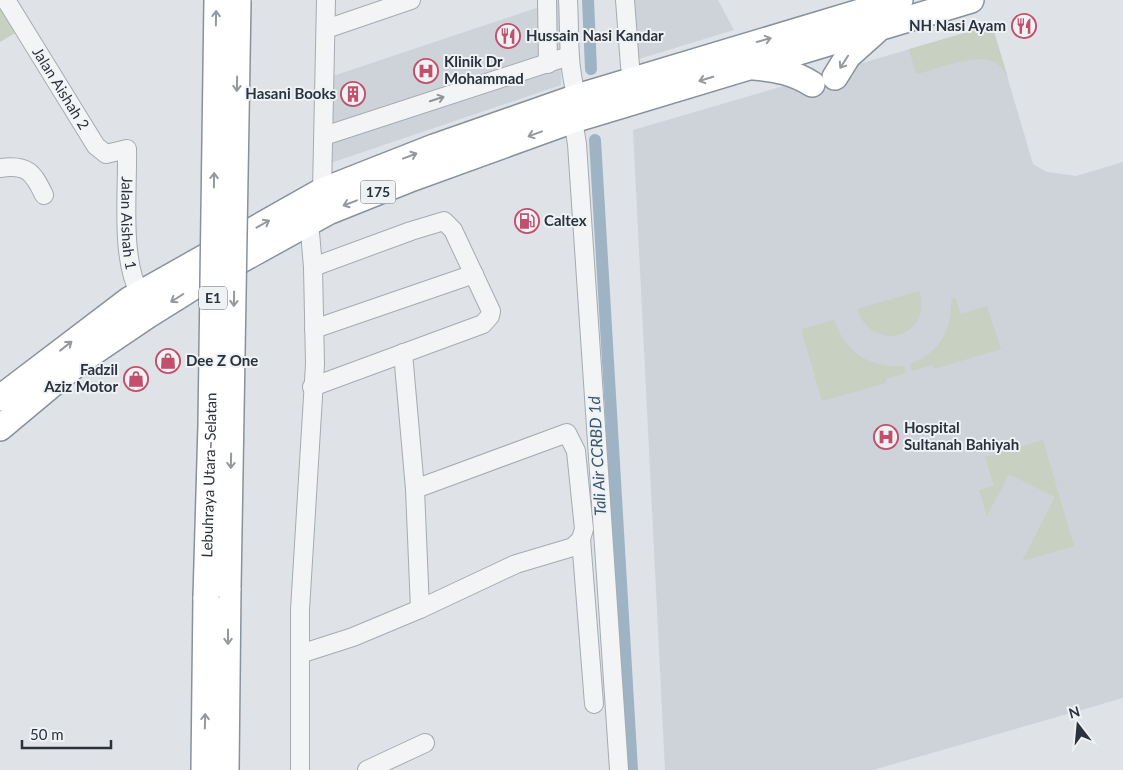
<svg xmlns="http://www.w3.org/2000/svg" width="1123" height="770" viewBox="0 0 1123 770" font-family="Lato,sans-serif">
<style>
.built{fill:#ced3d9}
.green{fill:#c7d0c1}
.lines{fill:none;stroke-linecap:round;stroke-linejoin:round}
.canal{stroke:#9eb4c4;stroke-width:12}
.minor-casing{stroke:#a5abb1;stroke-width:20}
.highway-casing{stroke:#88929d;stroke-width:28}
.minor{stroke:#f2f4f6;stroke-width:18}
.highway{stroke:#fff;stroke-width:25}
.highway-bridge-casing{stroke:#88929d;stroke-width:28;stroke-linecap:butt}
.highway-bridge{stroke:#fff;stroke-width:25}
.oneway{stroke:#94999e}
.oneway2{stroke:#8e949a}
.labels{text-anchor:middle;stroke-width:4;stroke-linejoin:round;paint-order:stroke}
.shield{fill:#eff2f5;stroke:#656c74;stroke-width:1}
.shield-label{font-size:14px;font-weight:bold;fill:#2a333d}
.poi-label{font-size:15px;font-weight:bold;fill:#2a333d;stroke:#eff2f5;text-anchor:start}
.street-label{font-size:15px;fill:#2a333d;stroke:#eff2f5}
.water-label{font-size:16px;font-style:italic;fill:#38556d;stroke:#eff2f5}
</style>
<rect width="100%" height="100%" fill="#dfe3e7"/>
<g class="built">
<polygon points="560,0 561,85 316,168 315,82"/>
<polygon points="620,0 718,0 734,30 626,63"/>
<polygon points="992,25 1033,164 1047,172 1076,176 1123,162 1123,698 873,770 665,770 633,130"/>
</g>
<g class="green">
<polygon points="0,7 15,33 0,42"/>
<path d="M992,25L1008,78C1004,71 1000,64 992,61C976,53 934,70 916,74L909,49Z"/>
<path d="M919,291C934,336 873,356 857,309Z"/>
<path d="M955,297L961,314L987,306L1001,349L934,369L933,365L912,371L910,364C940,352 953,330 951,298Z"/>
<path d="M834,320C846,353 869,368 904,366L906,373L886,379V383L822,401L801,329Z"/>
<polygon points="1043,440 1074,546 1022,561 1055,497 1009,474 987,516 979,490 994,486 985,457"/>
</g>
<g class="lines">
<g class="canal">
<polyline points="588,0 591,69"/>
<polyline points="595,140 632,770"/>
</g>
<defs>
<g id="minor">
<path id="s1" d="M6,0L96,146L106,154L127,149C128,190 120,259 140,294"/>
<polyline points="547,0 548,64"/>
<path d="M568,0C570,33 567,65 577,97"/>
<polyline points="625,0 630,66 633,80"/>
<polyline points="326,29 411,0"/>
<polyline points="573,120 577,144 619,770"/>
<polyline points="324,136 569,56"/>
<path d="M0,168C27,164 33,172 44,195"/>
<polyline points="322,191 326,0"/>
<polyline points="314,329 474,274"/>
<polyline points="403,353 415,489 420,609"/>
<polyline points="312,387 483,324 490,316 491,311 453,230 444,221 411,231 313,267"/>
<polyline points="581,539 594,704"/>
<polyline points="300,654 353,637 420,609 516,564 573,547 581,539 584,529 576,451 567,433 415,489"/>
<polyline points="300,770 300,610 315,364 313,267 309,221"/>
<polyline points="367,770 425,743"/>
</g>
<g id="highway">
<path d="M754,67C776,69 793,72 812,84"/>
<polyline points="835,77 848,56 876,31"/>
<polyline points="0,398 129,300 322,191 434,147 577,97 900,0"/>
<polyline points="0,428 79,362 147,316 203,281 328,212 413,178 573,120 971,0"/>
<polyline points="204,770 206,597"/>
<polyline points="226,770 228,588"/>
</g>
</defs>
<use href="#minor" class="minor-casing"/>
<use href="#highway" class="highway-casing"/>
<use href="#minor" class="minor"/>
<use href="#highway" class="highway"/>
<defs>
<g id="highway-bridge">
<polyline points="228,588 238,0"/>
<path id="s2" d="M206,597L211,425L217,0"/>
</g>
</defs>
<use href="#highway-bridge" class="highway-bridge-casing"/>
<use href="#highway-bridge" class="highway-bridge"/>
</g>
<defs><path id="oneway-shaft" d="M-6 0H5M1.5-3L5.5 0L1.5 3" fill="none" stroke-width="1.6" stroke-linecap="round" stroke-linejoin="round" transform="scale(1.25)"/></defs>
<g class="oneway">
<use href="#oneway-shaft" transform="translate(216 18) rotate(-89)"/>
<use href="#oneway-shaft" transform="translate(764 40) rotate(-16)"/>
<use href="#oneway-shaft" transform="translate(844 62) rotate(123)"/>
<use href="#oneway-shaft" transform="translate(706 79) rotate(163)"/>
<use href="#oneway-shaft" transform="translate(237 84) rotate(91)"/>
<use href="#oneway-shaft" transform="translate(535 134) rotate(160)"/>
<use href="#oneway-shaft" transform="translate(410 156) rotate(-21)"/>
<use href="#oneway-shaft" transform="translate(214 180) rotate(-89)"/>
<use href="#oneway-shaft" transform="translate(350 203) rotate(159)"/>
<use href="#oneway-shaft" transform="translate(263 224) rotate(-29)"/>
<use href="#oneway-shaft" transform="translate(177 298) rotate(148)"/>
<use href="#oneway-shaft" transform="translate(234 299) rotate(91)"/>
<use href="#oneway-shaft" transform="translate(66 346) rotate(-38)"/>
<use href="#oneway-shaft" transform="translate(231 461) rotate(91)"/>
<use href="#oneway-shaft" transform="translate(228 637) rotate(90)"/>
<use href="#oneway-shaft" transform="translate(205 721) rotate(-89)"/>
</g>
<use class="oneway2" href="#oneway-shaft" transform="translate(437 99) rotate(-18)"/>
<defs>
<symbol id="restaurant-ring" viewBox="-11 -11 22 22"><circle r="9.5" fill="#eff2f5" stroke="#c24f6c" stroke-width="1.5"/><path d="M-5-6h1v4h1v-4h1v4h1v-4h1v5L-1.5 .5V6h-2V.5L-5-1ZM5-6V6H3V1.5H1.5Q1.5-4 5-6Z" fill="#c24f6c"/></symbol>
<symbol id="hospital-ring" viewBox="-11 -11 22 22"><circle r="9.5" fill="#eff2f5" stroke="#c24f6c" stroke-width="1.5"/><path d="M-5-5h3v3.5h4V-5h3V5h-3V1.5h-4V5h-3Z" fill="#c24f6c"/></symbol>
<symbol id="building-ring" viewBox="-11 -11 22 22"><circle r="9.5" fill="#eff2f5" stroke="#c24f6c" stroke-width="1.5"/><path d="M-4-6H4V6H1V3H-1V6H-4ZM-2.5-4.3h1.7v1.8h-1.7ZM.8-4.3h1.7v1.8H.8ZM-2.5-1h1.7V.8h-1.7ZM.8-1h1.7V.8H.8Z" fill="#c24f6c"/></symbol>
<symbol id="fuel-ring" viewBox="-11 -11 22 22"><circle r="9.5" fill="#eff2f5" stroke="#c24f6c" stroke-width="1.5"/><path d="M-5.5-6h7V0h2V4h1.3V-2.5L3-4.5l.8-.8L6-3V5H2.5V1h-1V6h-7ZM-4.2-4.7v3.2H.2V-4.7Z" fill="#c24f6c"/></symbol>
<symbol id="shop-ring" viewBox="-11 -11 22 22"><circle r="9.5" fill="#eff2f5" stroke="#c24f6c" stroke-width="1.5"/><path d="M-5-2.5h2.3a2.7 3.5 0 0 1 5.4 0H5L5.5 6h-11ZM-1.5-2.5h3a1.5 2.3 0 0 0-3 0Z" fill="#c24f6c"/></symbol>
</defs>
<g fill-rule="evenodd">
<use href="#restaurant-ring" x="1010" y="12" width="28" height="28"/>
<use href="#restaurant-ring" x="494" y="22" width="28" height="28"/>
<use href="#hospital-ring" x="412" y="57" width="28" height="28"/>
<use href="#building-ring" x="339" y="80" width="28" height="28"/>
<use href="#fuel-ring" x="513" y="207" width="28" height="28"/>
<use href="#shop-ring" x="154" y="347" width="28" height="28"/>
<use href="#shop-ring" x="122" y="365" width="28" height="28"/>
<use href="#hospital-ring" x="872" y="423" width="28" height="28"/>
</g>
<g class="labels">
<g class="shield">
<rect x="360.5" y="180.5" width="35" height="23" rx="4"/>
<rect x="199" y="286.5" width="28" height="23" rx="4"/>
</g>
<g class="shield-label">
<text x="378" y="197">175</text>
<text x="213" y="303">E1</text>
</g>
<g class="poi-label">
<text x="1006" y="31" text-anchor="end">NH Nasi Ayam</text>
<text x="526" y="41">Hussain Nasi Kandar</text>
<text x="444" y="67">Klinik Dr<tspan x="444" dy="17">Mohammad</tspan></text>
<text x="336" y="99" text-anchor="end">Hasani Books</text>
<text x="544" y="226">Caltex</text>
<text x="186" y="366">Dee Z One</text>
<text x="118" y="375" text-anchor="end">Fadzil<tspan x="118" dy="17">Aziz Motor</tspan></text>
<text x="904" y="433">Hospital<tspan x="904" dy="17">Sultanah Bahiyah</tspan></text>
</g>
<g class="street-label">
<text dy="5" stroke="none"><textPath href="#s1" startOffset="104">Jalan Aishah 2</textPath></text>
<text dy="5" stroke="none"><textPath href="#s1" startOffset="280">Jalan Aishah 1</textPath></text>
<text dy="5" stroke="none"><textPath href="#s2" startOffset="122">Lebuhraya Utara–Selatan</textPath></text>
</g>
<g class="water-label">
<text transform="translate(597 456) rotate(-93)" y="6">Tali Air CCRBD 1d</text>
</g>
</g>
<g transform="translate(1078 725) rotate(344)" stroke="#eff2f5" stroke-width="4" paint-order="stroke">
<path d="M0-4L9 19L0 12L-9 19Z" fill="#2a333d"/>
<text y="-8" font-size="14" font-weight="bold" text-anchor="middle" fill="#2a333d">N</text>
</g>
<path d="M22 740v8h89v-8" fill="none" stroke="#2a333d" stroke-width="2.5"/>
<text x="30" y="740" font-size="15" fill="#2a333d" stroke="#eff2f5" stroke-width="4" paint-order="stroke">50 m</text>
</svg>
